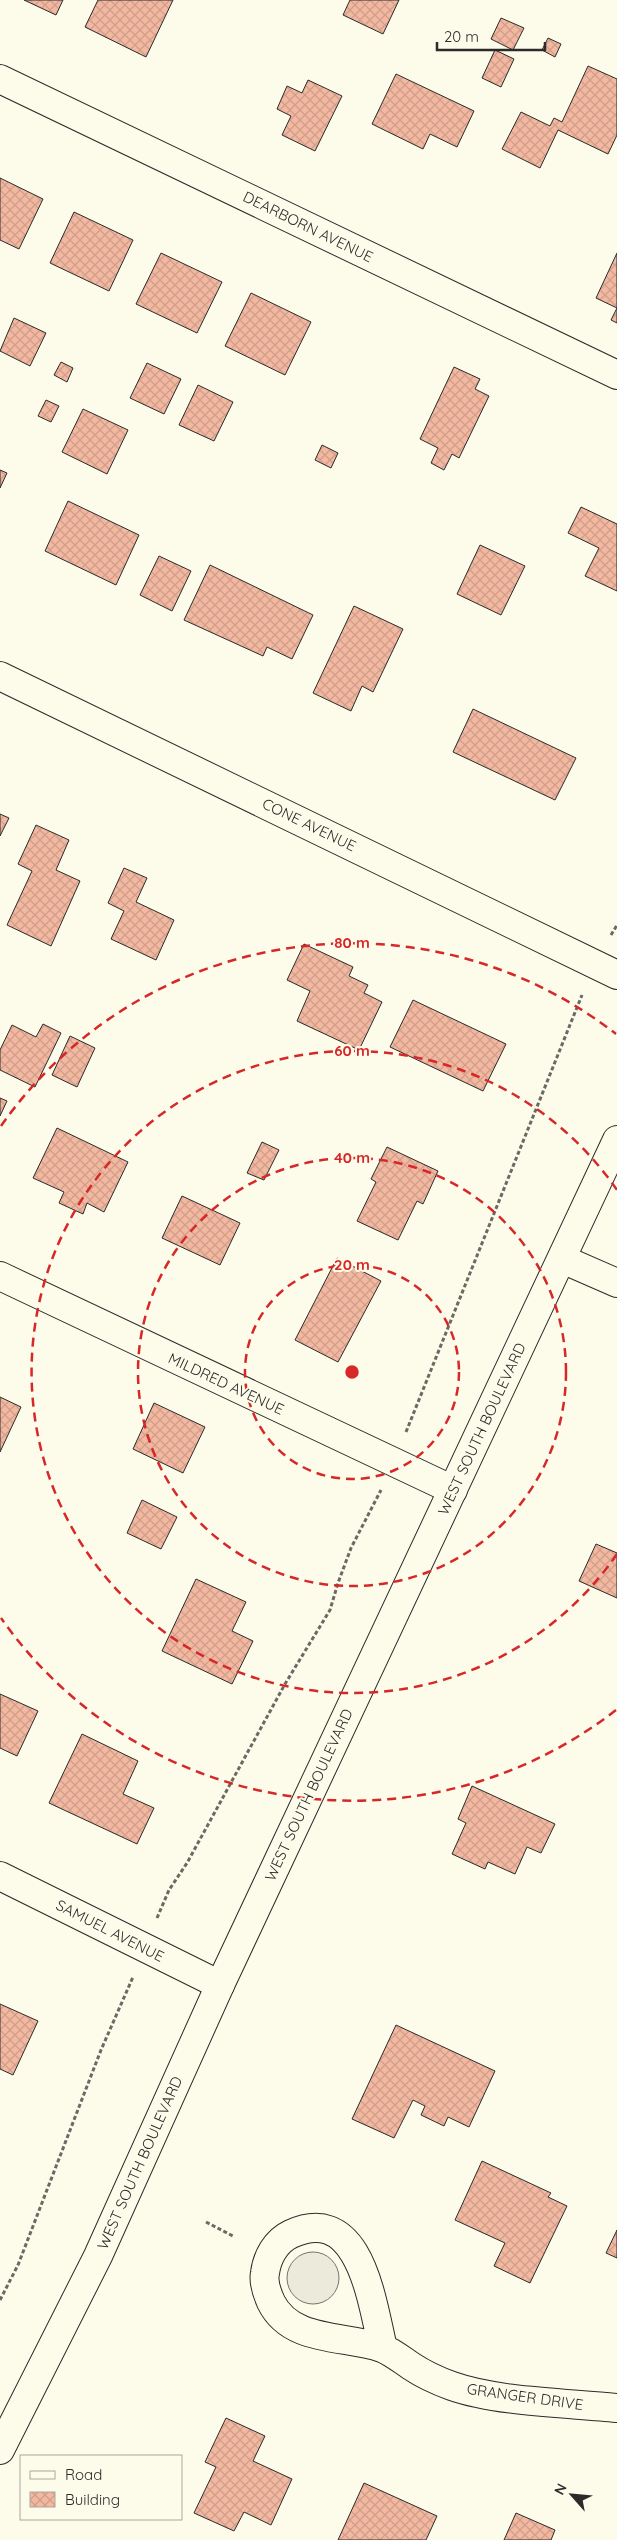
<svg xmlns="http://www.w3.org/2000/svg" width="617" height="2540" viewBox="0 0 617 2540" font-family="Quicksand,sans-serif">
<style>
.grass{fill:#ecebdb;stroke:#74746e}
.building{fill:url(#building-cross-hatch);stroke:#2b2b2b}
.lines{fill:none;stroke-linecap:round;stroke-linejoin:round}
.minor-casing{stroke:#2b2b2b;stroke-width:30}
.path{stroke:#6a6964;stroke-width:3;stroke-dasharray:4 2.5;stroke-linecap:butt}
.minor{stroke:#fdfbea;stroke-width:28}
.ring{fill:none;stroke:#d62828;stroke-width:2.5;stroke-dasharray:9 6}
.labels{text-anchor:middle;stroke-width:4;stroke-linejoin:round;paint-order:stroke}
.street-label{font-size:15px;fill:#2b2b2b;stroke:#fdfbea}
.centre{fill:#d62828;stroke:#fdfbea;stroke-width:2.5}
.ring-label{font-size:15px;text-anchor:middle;font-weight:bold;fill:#d62828;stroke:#fdfbea;stroke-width:4;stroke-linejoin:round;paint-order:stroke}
</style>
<defs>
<pattern id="building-cross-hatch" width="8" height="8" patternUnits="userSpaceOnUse" patternTransform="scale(1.25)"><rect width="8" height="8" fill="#f2b8a0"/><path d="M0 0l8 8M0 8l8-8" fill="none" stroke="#d09e8a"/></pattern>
</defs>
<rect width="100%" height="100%" fill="#fdfbea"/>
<circle class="grass" cx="313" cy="2278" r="26"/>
<g class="building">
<polygon points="24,0 63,0 56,15"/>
<polygon points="98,0 173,0 146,57 85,27"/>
<polygon points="350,0 399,0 383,34 343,15"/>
<polygon points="501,18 524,28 513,50 491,39"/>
<polygon points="548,38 561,44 555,57 542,50"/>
<polygon points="495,50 514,59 501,87 482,78"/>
<polygon points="588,66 617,79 617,135 608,154 558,130 540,168 502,149 521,112 550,126 554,118 562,122"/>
<polygon points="396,74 474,111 457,147 430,134 423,149 372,124"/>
<polygon points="308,80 342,96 315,151 282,135 291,116 277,109 287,86 302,93"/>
<polygon points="0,178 43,199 19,249 0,240"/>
<polygon points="74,212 133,240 109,291 50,263"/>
<polygon points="161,253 222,282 197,333 136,304"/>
<polygon points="617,253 617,308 596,298"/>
<polygon points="251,293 311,322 285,375 225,346"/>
<polygon points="617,308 617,323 611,320"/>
<polygon points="14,318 46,333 30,366 0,351"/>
<polygon points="61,362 73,368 67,382 54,375"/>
<polygon points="147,363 181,379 164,414 130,398"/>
<polygon points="454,367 480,379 475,389 489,396 459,458 452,454 444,470 431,463 438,448 420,439"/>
<polygon points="198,385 233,402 214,441 179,425"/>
<polygon points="46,400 59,406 51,422 38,416"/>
<polygon points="83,409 128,430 107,474 62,452"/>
<polygon points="322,445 338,453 331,468 315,460"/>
<polygon points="0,470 7,473 0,488"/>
<polygon points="68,501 139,535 116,585 45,551"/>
<polygon points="581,507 617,524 617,591 585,576 599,548 568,533"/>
<polygon points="480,545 525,566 501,615 457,594"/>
<polygon points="159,556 191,571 172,611 140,595"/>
<polygon points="210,565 313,615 292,659 267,647 263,656 184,620"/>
<polygon points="354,606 403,629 373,692 362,686 351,711 313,693"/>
<polygon points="473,709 576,758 555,800 453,752"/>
<polygon points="0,814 9,818 0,836"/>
<polygon points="36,825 69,840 56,870 80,881 51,946 7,925 32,871 18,864"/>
<polygon points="124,868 147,878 136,902 174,920 156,960 111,939 124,911 108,903"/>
<polygon points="304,944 353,967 349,976 368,985 364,993 382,1002 359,1050 297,1021 310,991 287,980"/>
<polygon points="413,1000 506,1044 483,1091 390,1047"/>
<polygon points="43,1024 61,1033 35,1087 0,1070 0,1050 12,1025 36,1037"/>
<polygon points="70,1036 95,1048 77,1087 52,1075"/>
<polygon points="0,1098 7,1101 0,1116"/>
<polygon points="57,1128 128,1162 104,1212 87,1203 83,1214 59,1203 64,1192 33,1178"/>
<polygon points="262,1142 279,1150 264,1180 247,1173"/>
<polygon points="387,1147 438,1171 423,1204 417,1201 398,1240 357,1221 376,1182 371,1179"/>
<polygon points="182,1196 240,1223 220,1265 162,1238"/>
<polygon points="337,1258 381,1281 338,1362 295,1340"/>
<polygon points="0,1397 21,1407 0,1452"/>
<polygon points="154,1403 205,1427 183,1473 133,1449"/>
<polygon points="142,1500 177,1517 161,1549 127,1533"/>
<polygon points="596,1544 617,1553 617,1598 579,1581"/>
<polygon points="196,1579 246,1602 232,1631 253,1641 232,1684 162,1651"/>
<polygon points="0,1694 38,1711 17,1756 0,1748"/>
<polygon points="82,1734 138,1761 123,1794 154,1808 137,1844 49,1803"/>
<polygon points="472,1786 555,1824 541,1853 527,1847 515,1874 488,1862 485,1869 452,1854 466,1823 458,1819"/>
<polygon points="0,2004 38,2021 13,2075 0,2069"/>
<polygon points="396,2025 495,2071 469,2127 448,2117 444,2126 421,2115 425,2106 413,2100 394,2138 352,2119"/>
<polygon points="482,2161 551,2193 548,2197 567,2206 530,2283 494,2266 505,2243 455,2220"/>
<polygon points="617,2230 617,2258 606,2253"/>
<polygon points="226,2418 265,2436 253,2461 292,2479 271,2525 244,2512 234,2531 194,2513 216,2467 205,2462"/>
<polygon points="364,2483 437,2516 426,2540 338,2540"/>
<polygon points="516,2513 555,2530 551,2540 504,2540"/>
</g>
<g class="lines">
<defs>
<g id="minor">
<polyline points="0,79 617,375"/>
<polyline points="0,676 617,975"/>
<polyline points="562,1259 617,1283"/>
<polyline points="0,1276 453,1490"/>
<polyline points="0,1876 220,1985"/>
<path d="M383,2348C372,2304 361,2202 291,2234C276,2241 267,2257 265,2273C263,2282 267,2293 271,2302C291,2343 345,2335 382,2348C392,2352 402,2360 411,2366C423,2374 438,2381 452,2386C497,2402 568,2403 617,2408"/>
<polyline points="0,2450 98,2256 220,1985 617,1140"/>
</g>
</defs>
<use href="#minor" class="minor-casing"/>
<g class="path">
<polyline points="611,935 617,925"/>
<polyline points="406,1432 582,995"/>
<polyline points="157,1918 169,1890 187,1863 285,1684 330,1610 338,1583 351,1548 381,1490"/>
<polyline points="206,2222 233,2236"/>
<polyline points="0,2300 18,2265 101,2050 133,1977"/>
</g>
<use href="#minor" class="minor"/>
</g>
<g class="ring">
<circle cx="352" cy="1372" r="107"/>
<circle cx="352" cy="1372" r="214"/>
<path d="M617 1554A321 321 0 1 1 617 1190"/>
<path d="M616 1710A429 429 0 0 1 1 1618M1 1126A429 429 0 0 1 616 1034"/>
</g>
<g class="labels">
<g class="street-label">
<text transform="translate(308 227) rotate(26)" y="5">DEARBORN AVENUE</text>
<text transform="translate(309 825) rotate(26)" y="5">CONE AVENUE</text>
<text transform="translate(226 1384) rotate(25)" y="5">MILDRED AVENUE</text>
<text transform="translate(482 1429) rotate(-65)" y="5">WEST SOUTH BOULEVARD</text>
<text transform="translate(309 1795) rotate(-65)" y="5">WEST SOUTH BOULEVARD</text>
<text transform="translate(110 1931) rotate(27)" y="5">SAMUEL AVENUE</text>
<text transform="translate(140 2163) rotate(-66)" y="5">WEST SOUTH BOULEVARD</text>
<text transform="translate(525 2397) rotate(8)" y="5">GRANGER DRIVE</text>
</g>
</g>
<circle cx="352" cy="1372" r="8" class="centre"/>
<g class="ring-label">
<text x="352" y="948">80 m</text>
<text x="352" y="1056">60 m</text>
<text x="352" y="1163">40 m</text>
<text x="352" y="1270">20 m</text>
</g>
<rect x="20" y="2455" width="162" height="65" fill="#fdfbea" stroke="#a9a89e"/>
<rect x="30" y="2471" width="25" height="8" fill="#fdfbea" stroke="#a9a89e"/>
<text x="65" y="2480" font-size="15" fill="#2b2b2b">Road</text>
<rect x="30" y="2492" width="25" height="15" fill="url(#building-cross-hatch)" stroke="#a9a89e"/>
<text x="65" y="2505" font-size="15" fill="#2b2b2b">Building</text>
<g transform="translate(572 2495) rotate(297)" stroke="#fdfbea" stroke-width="4" paint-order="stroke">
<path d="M0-4L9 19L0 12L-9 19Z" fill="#2b2b2b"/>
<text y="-8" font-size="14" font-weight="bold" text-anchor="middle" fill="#2b2b2b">N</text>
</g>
<path d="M437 42v8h108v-8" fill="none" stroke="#2b2b2b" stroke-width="2.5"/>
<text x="444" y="42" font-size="15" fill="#2b2b2b" stroke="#fdfbea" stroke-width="4" paint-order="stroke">20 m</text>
</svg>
